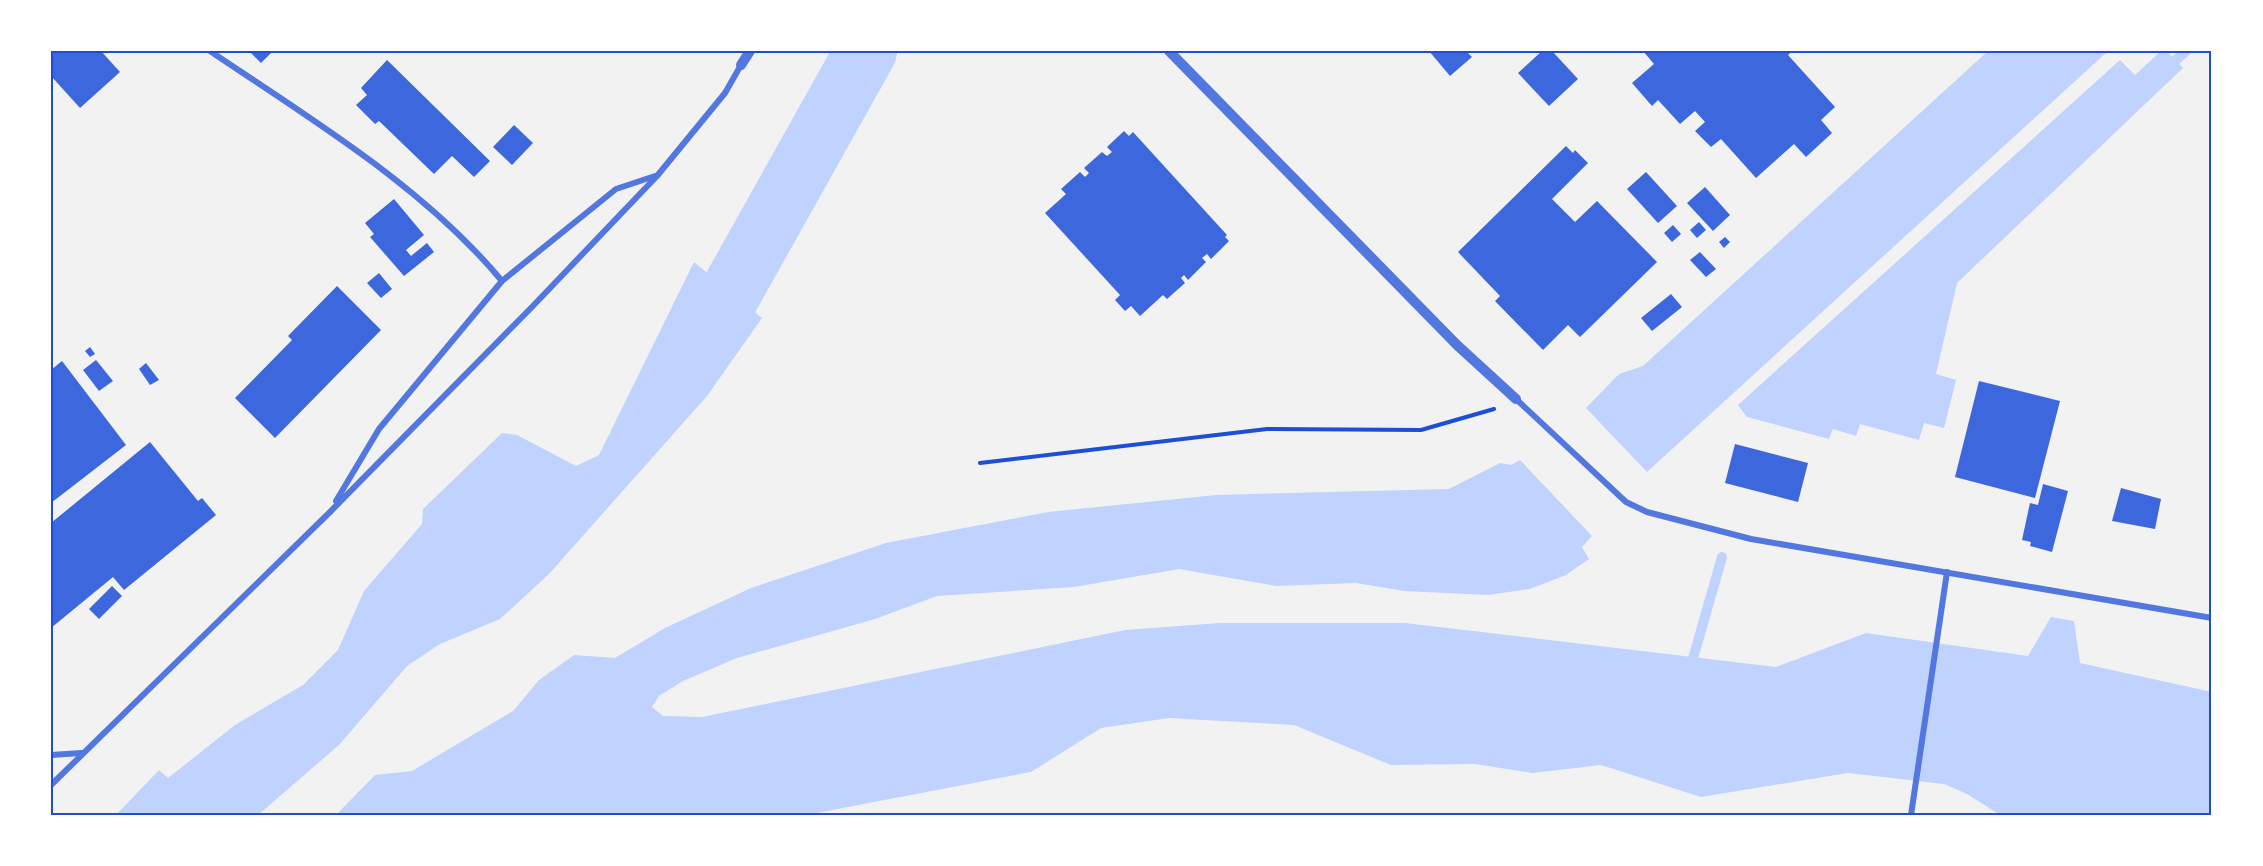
<svg xmlns="http://www.w3.org/2000/svg" width="2263" height="866" viewBox="0 0 2263 866" font-family="'Roboto Serif',serif">
<style>
.water{fill:#bfd3fe}
.lines{fill:none;stroke-linecap:round;stroke-linejoin:round}
.stream{stroke:#bfd3fe;stroke-width:10}
.river{stroke:#bfd3fe;stroke-width:62}
.building{fill:#3d67dc}
.path{stroke:#1d4ed8;stroke-width:4}
.minor{stroke:#5277de;stroke-width:6}
.tertiary{stroke:#5277de;stroke-width:10}
.neatline{fill:none;stroke:#1d4ed8;stroke-width:2}
</style>
<rect width="100%" height="100%" fill="#f2f2f2"/>
<g class="water">
<polygon points="1988,51 2108,51 1647,472 1586,408 1619,374 1643,366"/>
<polygon points="2161,51 2167,51 2183,68 1957,283 1936,374 1956,380 1944,428 1924,423 1919,440 1860,424 1856,436 1833,429 1829,439 1747,417 1738,405 2120,60 2135,75"/>
<polygon points="694,262 762,318 707,396 549,574 500,619 440,644 407,666 339,745 258,815 116,815 159,770 168,778 235,725 303,685 338,650 364,591 422,524 423,509 502,433 517,435 576,466 599,455"/>
<polygon points="1520,460 1592,536 1582,547 1589,559 1566,575 1530,589 1488,595 1404,591 1356,583 1276,586 1179,569 1074,587 937,596 875,619 737,658 683,681 659,696 652,707 663,716 702,717 1125,630 1220,623 1405,623 1776,667 1866,633 2028,656 2051,617 2074,621 2080,663 2212,692 2212,815 2000,815 1967,794 1944,784 1848,773 1701,797 1601,765 1533,773 1475,764 1391,765 1294,725 1169,718 1101,728 1031,772 806,815 336,815 375,775 412,771 513,711 539,680 574,655 615,658 665,628 751,588 886,543 1048,512 1216,495 1449,489 1500,463 1511,465"/>
</g>
<g class="lines">
<g class="stream">
<polyline points="2166,69 2186,51"/>
<polyline points="1690,669 1722,557"/>
</g>
<polyline class="river" points="689,367 866,51"/>
</g>
<g class="building">
<polygon points="51,51 101,51 120,72 80,108 51,76"/>
<polygon points="249,51 273,51 261,63"/>
<polygon points="1429,51 1466,51 1472,57 1450,76"/>
<polygon points="1542,51 1552,51 1578,79 1549,106 1518,73"/>
<polygon points="1643,51 1792,51 1788,55 1835,107 1821,120 1832,133 1806,157 1794,144 1756,178 1721,139 1711,147 1695,131 1705,122 1695,111 1680,124 1658,100 1652,106 1632,83 1654,64"/>
<polygon points="387,60 490,161 474,177 452,156 434,174 379,121 375,124 356,105 367,95 361,88"/>
<polygon points="514,125 533,143 512,165 493,147"/>
<polygon points="1124,131 1129,136 1133,132 1227,235 1225,237 1229,241 1211,259 1207,254 1202,258 1206,262 1188,280 1184,275 1181,278 1185,283 1167,299 1163,295 1140,316 1131,306 1125,311 1115,300 1120,295 1045,213 1066,194 1061,189 1080,172 1085,177 1089,173 1084,168 1102,152 1107,156 1112,152 1107,147"/>
<polygon points="1566,146 1573,153 1575,150 1588,163 1552,199 1575,222 1597,201 1657,262 1580,337 1568,325 1543,350 1495,301 1500,296 1458,252"/>
<polygon points="1646,172 1677,206 1658,223 1627,189"/>
<polygon points="1705,187 1730,215 1713,231 1687,203"/>
<polygon points="394,199 424,235 406,250 411,256 427,243 434,252 404,276 370,237 374,234 365,223"/>
<polygon points="1699,222 1706,230 1697,238 1690,230"/>
<polygon points="1673,225 1681,234 1672,242 1664,233"/>
<polygon points="1725,237 1730,242 1724,248 1719,242"/>
<polygon points="1700,252 1716,269 1706,277 1690,260"/>
<polygon points="379,273 392,289 381,298 367,283"/>
<polygon points="337,286 381,330 275,438 235,398 292,340 288,336"/>
<polygon points="1671,294 1682,307 1652,331 1641,318"/>
<polygon points="90,347 95,354 90,357 85,351"/>
<polygon points="96,360 113,381 99,391 83,370"/>
<polygon points="62,361 126,445 51,503 51,370"/>
<polygon points="146,363 159,380 150,385 139,369"/>
<polygon points="1979,381 2060,401 2035,498 1955,477"/>
<polygon points="150,442 198,501 202,498 216,515 124,590 113,577 51,628 51,523"/>
<polygon points="1735,444 1808,463 1798,502 1725,483"/>
<polygon points="2043,484 2068,491 2052,552 2030,546 2031,542 2022,540 2030,503 2038,505"/>
<polygon points="2121,488 2161,499 2155,529 2112,521"/>
<polygon points="112,586 122,596 99,619 89,609"/>
</g>
<g class="lines">
<polyline class="path" points="980,463 1267,429 1421,430 1494,409"/>
<g class="minor">
<path d="M210,51C312,120 423,186 502,281"/>
<polyline points="1516,399 1626,502 1647,512 1751,539 2212,618"/>
<polyline points="336,501 379,429 502,281 616,189 655,176"/>
<polyline points="51,755 82,753"/>
<polyline points="51,785 330,512 531,308 657,176 725,93 741,65"/>
<polyline points="1911,815 1947,572"/>
</g>
<g class="tertiary">
<polyline points="1169,51 1457,345 1516,399"/>
<polyline points="741,65 750,51"/>
</g>
</g>
<rect width="2263" height="866" fill="none" stroke="#ffffff" stroke-width="105"/>
<rect x="52" y="52" width="2158" height="762" class="neatline"/>
</svg>
